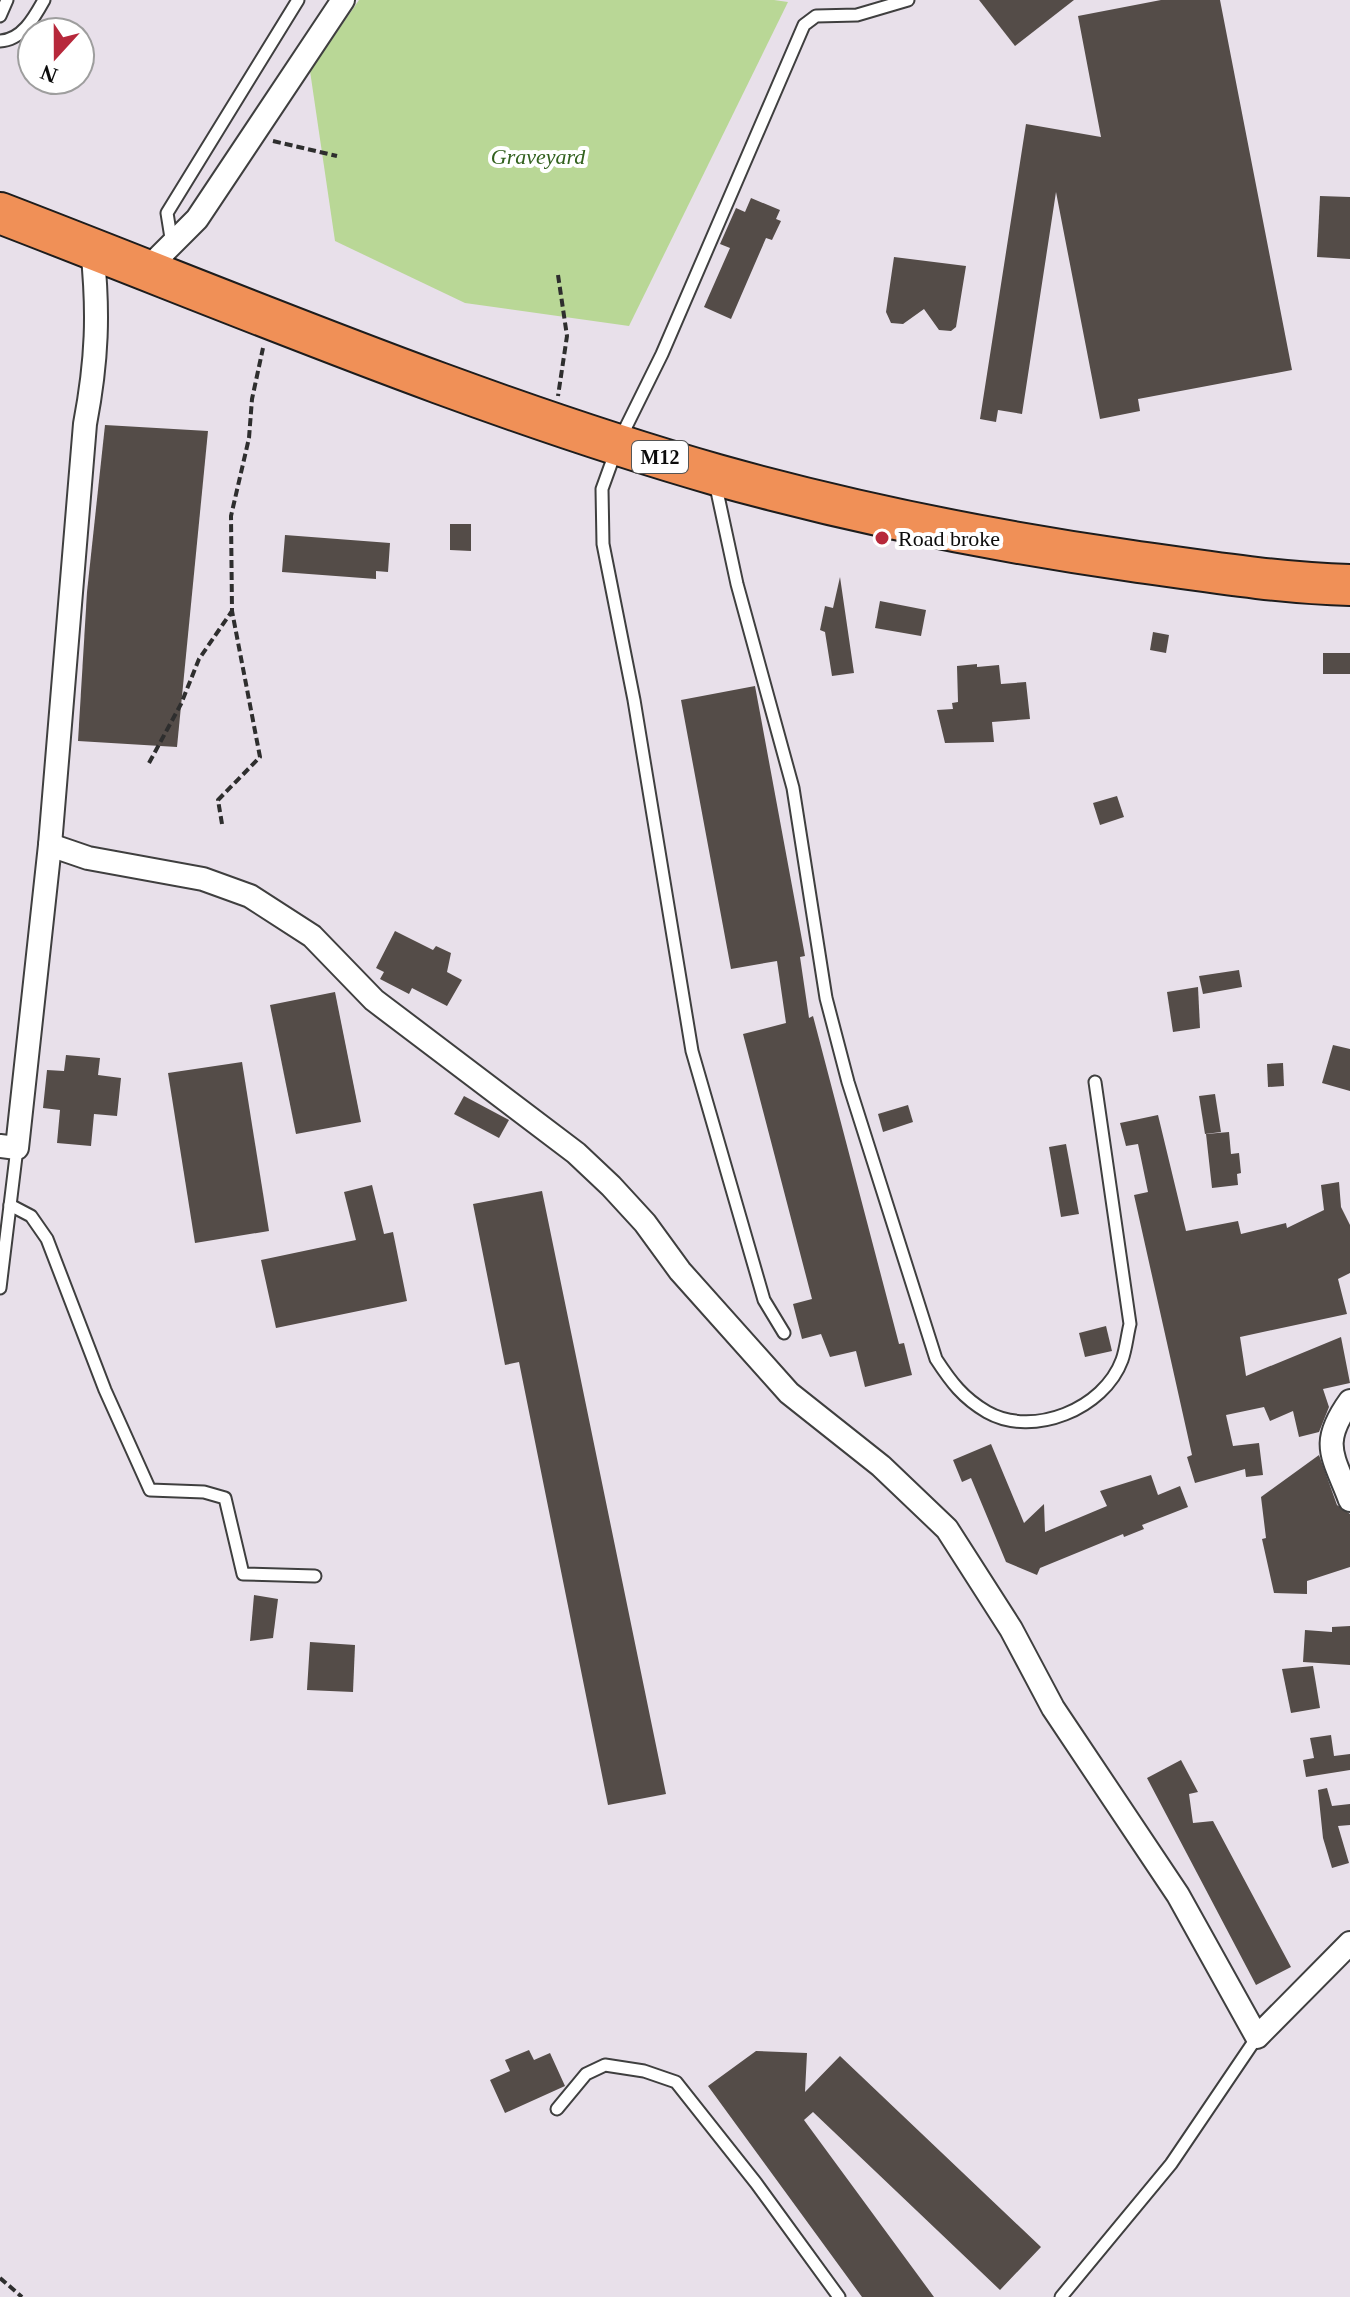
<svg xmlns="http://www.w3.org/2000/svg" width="1350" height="2297" viewBox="0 0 1350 2297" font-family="Georgia,serif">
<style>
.industrial{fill:#e8e0ea;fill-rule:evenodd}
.forest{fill:#b9d796}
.building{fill:#544c48}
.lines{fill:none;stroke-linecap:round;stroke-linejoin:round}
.lane-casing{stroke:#3f3f3f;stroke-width:15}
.street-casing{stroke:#3f3f3f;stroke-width:26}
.highway-casing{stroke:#1d1d1d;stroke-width:44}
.path{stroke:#2e2e2e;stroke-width:4;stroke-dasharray:8 4;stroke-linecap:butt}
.lane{stroke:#fff;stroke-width:11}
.street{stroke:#fff;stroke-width:22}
.highway{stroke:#f09057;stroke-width:40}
.poi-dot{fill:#b7283b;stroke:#fff;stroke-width:3}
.labels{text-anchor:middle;stroke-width:8;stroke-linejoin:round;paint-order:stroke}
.shield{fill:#fff;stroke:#555;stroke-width:2}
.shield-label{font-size:20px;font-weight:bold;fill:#0c0c0c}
.park-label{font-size:22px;font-style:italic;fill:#32611e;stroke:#fff}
.poi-label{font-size:22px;fill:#0c0c0c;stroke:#fff;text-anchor:start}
</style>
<rect width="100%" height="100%" fill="#fef9eb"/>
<path class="industrial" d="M0,0H1350V2297H0ZM32,32H80V80H32Z"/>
<polygon class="forest" points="359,0 774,0 788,2 629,326 465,303 335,241 310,71"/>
<g class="building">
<polygon points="979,0 1074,0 1015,46"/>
<polygon points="1161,0 1220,0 1292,370 1138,399 1140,411 1100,419 1056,192 1022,414 998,410 996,422 980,419 1026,124 1101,137 1078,16"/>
<polygon points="1320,196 1350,197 1350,259 1317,257"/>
<polygon points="751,198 780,210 776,219 781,221 772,240 766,238 731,319 704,307 730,248 720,244 736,208 745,212"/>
<polygon points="894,257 966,266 956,327 951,331 939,330 924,309 903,324 891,323 886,312"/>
<polygon points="105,425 208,431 177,747 78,741 87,592"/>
<polygon points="450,524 471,524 471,551 450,550"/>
<polygon points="285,535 390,543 388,572 376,571 376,579 282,572"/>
<polygon points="840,577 854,673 832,676 825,632 820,630 825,606 833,608"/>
<polygon points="880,601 926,610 921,636 875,628"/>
<polygon points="1153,632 1169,635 1166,653 1150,650"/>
<rect x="1323" y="653" width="27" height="21"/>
<polygon points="977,664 977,667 999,665 1001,684 1026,682 1030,719 992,722 994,742 945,743 937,710 953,709 952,703 958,702 957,666"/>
<polygon points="755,686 805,956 800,957 809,1018 813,1016 899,1344 904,1343 912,1375 865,1387 856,1351 830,1357 821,1334 802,1339 793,1304 812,1299 743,1034 786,1023 777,961 731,969 681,700"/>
<polygon points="1117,796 1124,817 1100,825 1093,803"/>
<polygon points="395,931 433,950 436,946 451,953 447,972 462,980 447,1006 412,988 409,994 380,979 384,972 376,968"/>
<polygon points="1239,970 1242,987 1203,994 1199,976"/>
<polygon points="1198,987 1200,1028 1173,1032 1167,992"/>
<polygon points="335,992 361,1122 296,1134 270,1005"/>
<polygon points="1333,1045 1350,1049 1350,1091 1322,1083"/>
<polygon points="66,1055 100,1058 98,1075 121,1078 117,1116 94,1114 91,1146 57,1143 60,1110 43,1108 47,1070 64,1071"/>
<polygon points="242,1062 269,1231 195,1243 168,1073"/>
<polygon points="1283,1063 1284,1086 1268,1087 1267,1064"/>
<polygon points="1215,1094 1221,1132 1205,1134 1199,1096"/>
<polygon points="464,1096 509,1120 499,1138 454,1114"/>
<polygon points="908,1105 913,1122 883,1132 878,1114"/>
<polygon points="1158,1115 1186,1231 1238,1221 1241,1234 1286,1223 1287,1228 1324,1210 1321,1185 1339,1182 1341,1207 1350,1225 1350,1273 1338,1279 1347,1314 1240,1337 1246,1376 1341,1337 1350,1383 1323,1389 1329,1407 1319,1432 1299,1437 1293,1411 1270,1421 1264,1407 1226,1415 1233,1446 1259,1443 1263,1475 1246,1477 1245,1469 1195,1483 1187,1457 1192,1455 1134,1195 1148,1192 1138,1144 1126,1146 1120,1123"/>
<polygon points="1229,1132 1231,1154 1239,1153 1241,1173 1237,1174 1238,1185 1212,1188 1206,1134"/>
<polygon points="1066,1144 1079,1214 1061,1217 1049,1147"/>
<polygon points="372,1185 384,1234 393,1232 407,1301 276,1328 261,1260 356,1240 344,1192"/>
<polygon points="542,1191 666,1794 608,1805 519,1362 505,1365 473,1204"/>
<polygon points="1106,1326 1112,1351 1085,1357 1079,1333"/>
<polygon points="991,1444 1024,1523 1044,1504 1045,1532 1107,1506 1100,1491 1151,1475 1158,1495 1180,1486 1188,1507 1142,1525 1144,1529 1124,1537 1123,1534 1040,1568 1037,1575 1006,1562 971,1478 962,1482 953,1460"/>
<polygon points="1319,1455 1337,1505 1350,1514 1350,1567 1307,1581 1307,1594 1274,1593 1262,1539 1266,1538 1261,1497"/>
<polygon points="254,1595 278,1599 273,1638 250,1641"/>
<polygon points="1350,1626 1350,1665 1303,1662 1305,1630 1332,1632 1332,1627"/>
<polygon points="310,1642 355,1645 353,1692 307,1690"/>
<polygon points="1313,1666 1320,1708 1291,1713 1282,1669"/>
<polygon points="1331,1735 1334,1756 1350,1754 1350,1770 1306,1777 1303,1760 1314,1758 1310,1738"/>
<polygon points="1181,1760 1198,1792 1189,1794 1193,1823 1213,1821 1291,1967 1256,1985 1147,1778"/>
<polygon points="1327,1788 1332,1806 1350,1804 1350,1825 1338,1826 1349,1863 1332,1868 1323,1838 1318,1790"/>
<polygon points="529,2050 534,2060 550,2053 565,2086 505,2113 490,2080 510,2071 505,2060"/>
<polygon points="756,2051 807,2053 805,2092 840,2056 1041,2247 1000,2290 813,2112 804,2120 934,2297 862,2297 708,2086"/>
</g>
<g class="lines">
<defs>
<g id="lane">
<polyline points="0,16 7,0"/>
<path d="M0,41C22,40 34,18 44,0"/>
<polyline points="172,244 167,213 298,0"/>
<polyline points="621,437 662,354 804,25 816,16 857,15 908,0"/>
<polyline points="615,453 602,489 603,544 634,700 692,1051 764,1300 784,1333"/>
<path d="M715,482L737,584L793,788L826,998L848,1082L936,1359C951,1382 963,1398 987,1412C1033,1438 1104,1409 1122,1360C1126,1349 1127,1336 1130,1324L1095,1082"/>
<polyline points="10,1205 31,1216 47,1239 105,1390 150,1490 204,1492 225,1498 243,1574 315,1576"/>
<polyline points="0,1288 17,1148"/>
<polyline points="557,2109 586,2074 605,2065 644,2071 676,2082 756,2183 839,2297"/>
<polyline points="1061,2297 1171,2164 1257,2037"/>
</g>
<g id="street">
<polyline points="147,269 197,219 343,0"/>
<polyline points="50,845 88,858 203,879 250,896 312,936 374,1000 576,1153 611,1186 645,1223 680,1271 789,1393 881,1466 947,1529 1011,1629 1053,1708 1178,1895 1257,2037 1350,1943"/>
<path d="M0,1146L17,1148L50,845L85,424C97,361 99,312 92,248"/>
<path d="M1350,1401C1319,1444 1333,1455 1350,1500"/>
</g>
<path id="highway" d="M0,213C237,304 473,405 717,475C853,513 992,541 1132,561C1204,571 1277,583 1350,585"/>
</defs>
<use href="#lane" class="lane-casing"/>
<use href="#street" class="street-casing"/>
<use href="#highway" class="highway-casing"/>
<g class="path">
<polyline points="273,141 337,156"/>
<polyline points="558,275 567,336 558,396"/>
<polyline points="149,763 181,704 199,659 232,611"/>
<polyline points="222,824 218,800 260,757 232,611 231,516 249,438 252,399 263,348"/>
<polyline points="0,2278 22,2297"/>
</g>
<use href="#lane" class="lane"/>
<use href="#street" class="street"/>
<use href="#highway" class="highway"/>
</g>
<circle class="poi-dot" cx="882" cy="538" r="8"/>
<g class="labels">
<rect class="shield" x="632" y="441" width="56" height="32" rx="6"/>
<g class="shield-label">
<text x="660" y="464">M12</text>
</g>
<g class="park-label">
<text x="538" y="164">Graveyard</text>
</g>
<g class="poi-label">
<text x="898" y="546">Road broke</text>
</g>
</g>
<g transform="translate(56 56) rotate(201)"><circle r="38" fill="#ffffff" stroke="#9e9e9e" stroke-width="2"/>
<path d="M0-6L14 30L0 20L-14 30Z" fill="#b7283b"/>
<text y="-12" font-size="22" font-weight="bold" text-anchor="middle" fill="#0c0c0c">N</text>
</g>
</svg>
